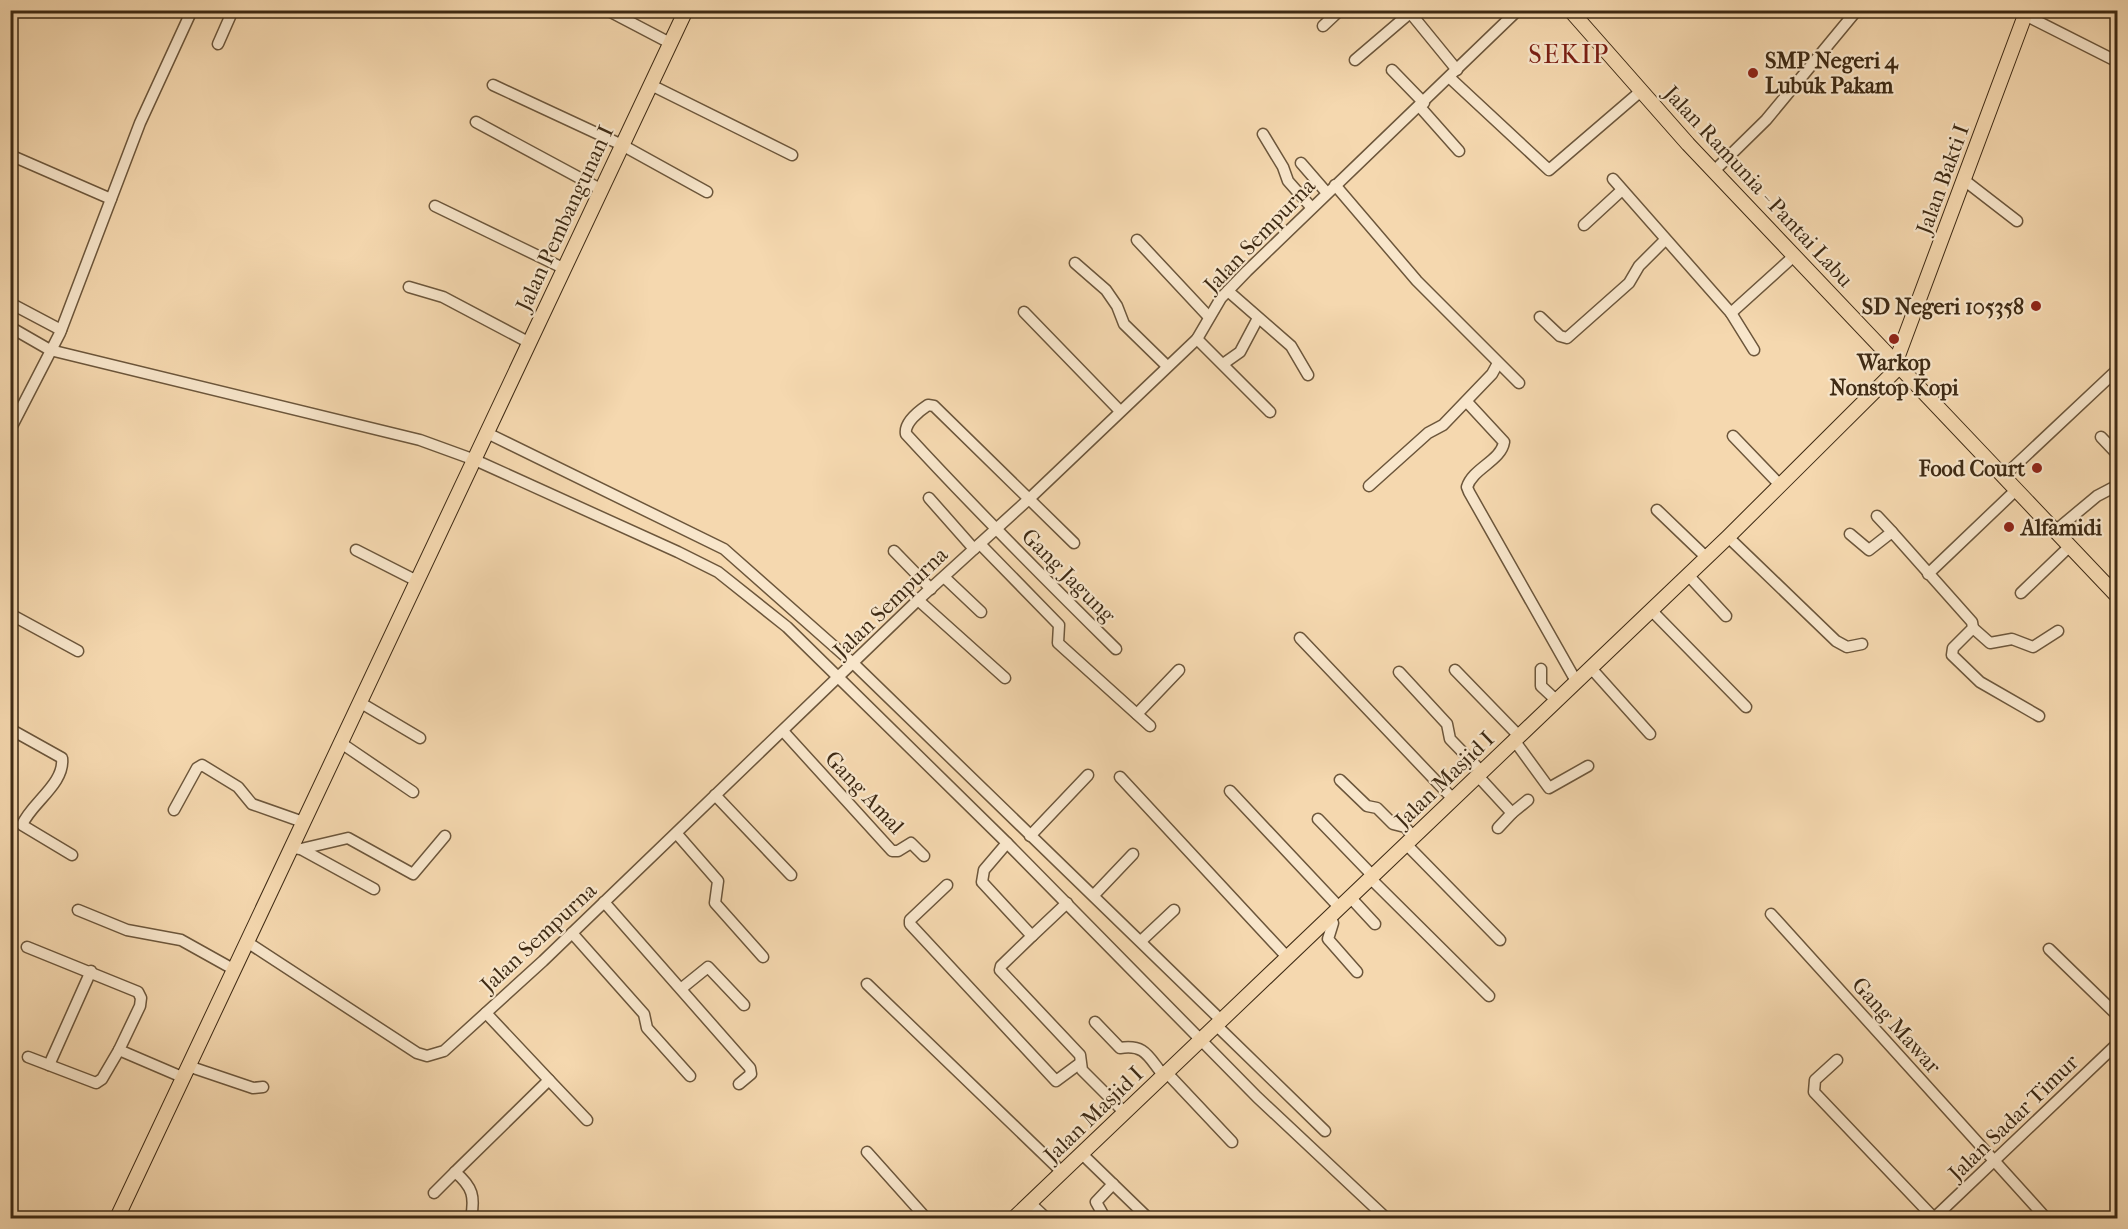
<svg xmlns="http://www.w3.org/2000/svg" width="2128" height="1229" viewBox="0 0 2128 1229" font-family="'IM FELL French Canon',serif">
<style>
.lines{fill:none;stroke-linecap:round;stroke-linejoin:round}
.minor-casing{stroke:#6c563b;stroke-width:13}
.major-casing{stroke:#3e2a14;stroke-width:16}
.minor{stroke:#f8e6cb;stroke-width:10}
.major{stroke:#f5d8af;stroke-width:14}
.poi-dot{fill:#8f2418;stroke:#f8e6cb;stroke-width:2}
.labels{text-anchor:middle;stroke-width:4.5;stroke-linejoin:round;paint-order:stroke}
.poi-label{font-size:22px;font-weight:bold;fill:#3e2a14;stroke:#f8e6cb;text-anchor:start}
.street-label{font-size:22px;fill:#3e2a14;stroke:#f8e6cb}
.quarter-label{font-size:26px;letter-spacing:1.5px;fill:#7a1f14;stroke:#f8e6cb}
</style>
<rect width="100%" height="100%" fill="#f5d8af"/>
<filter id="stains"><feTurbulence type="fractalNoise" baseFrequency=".00333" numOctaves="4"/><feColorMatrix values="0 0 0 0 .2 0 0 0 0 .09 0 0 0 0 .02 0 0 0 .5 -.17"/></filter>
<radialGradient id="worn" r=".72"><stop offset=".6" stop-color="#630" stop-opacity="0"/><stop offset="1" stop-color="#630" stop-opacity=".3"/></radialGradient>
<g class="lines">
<defs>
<g id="minor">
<polyline points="607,10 670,43"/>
<polyline points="1408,10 1457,70"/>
<polyline points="2025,15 2118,62"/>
<polyline points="1323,26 1340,10"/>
<polyline points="218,44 233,10"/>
<polyline points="1355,60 1410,13"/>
<polyline points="1392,70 1424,103"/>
<polyline points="1450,78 1549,170 1641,91"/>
<polyline points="493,85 622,145 707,192"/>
<polyline points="651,85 792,155"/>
<polyline points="1420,107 1459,151"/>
<polyline points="476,122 602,190"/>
<polyline points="1263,134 1283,167 1288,181 1311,207"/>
<polyline points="10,155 111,199"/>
<polyline points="1301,163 1327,193"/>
<polyline points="1715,170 1766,120 1857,10"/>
<polyline points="1613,179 1731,313 1794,256"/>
<polyline points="1964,180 2017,221"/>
<polyline points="1335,185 1417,281 1519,383"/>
<polyline points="435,206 565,269"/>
<polyline points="1584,225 1622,190"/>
<polyline points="1137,240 1208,316"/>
<polyline points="1075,263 1106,290 1117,306 1124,324 1167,366"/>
<polyline points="409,287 443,297 528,342"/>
<polyline points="1228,291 1291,346 1308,375"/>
<polyline points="10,303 61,330"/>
<polyline points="1024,312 1120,411"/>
<polyline points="1731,313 1754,350"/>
<polyline points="1540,317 1560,336 1567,338 1629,283 1639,266 1665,240"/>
<polyline points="10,327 50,350 420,440 475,460 678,552 718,572 787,627 1007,843 1257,1097 1386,1218"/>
<polyline points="1197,339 1270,412"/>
<polyline points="1223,364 1240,352 1258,318"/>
<path d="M1467,402L1504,442C1501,461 1473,468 1467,487L1469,492L1576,681"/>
<polyline points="10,430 60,333 140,123 192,10"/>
<polyline points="487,433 724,549 854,664 1221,1020"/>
<polyline points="1733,436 1780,485"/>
<polyline points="2101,437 2118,455"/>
<polyline points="2003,477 2118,369"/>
<polyline points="1369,486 1428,433 1443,425 1492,374 1498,363"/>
<polyline points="929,498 974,549"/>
<polyline points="1657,510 1706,557"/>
<polyline points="1877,516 1892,532"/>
<polyline points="2055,531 2097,496 2118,485"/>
<polyline points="1850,534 1869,550 1892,532 1972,622 1973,628 1953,648 1952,655 1980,682 2039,716"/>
<polyline points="1728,537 1836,641 1847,647 1862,644"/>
<path d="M1074,543L934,406L928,405C919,411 904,423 906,434C974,508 1044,578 1116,649"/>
<polyline points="980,544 1059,625 1058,643 1150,726"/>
<polyline points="356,550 417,581"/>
<polyline points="894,551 931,589"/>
<polyline points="1928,574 2016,490"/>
<polyline points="1688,575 1726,616"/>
<polyline points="944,577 981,612"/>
<polyline points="2108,587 2118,577"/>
<polyline points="2021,593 2070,546"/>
<polyline points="918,600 1005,678"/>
<polyline points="1651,610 1746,707"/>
<polyline points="10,614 78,651"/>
<polyline points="1973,628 1990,643 2012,639 2033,647 2058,631"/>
<polyline points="1300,638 1453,799"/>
<polyline points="1590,667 1650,734"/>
<polyline points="1541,669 1541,686 1556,700"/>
<polyline points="1455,670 1519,736"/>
<polyline points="1399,672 1447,724 1450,739 1481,771"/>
<polyline points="361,703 420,738"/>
<polyline points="1137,714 1179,670"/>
<path d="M10,729L62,758C65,784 31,803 22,825L72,855"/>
<polyline points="783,731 892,851 898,851 911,843 924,856"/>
<polyline points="1514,740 1549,788 1588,766"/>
<polyline points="341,743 413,792"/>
<polyline points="1477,775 1512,813 1498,828"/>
<polyline points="1120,777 1287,957"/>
<polyline points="1340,780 1367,806 1377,808 1393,824 1405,827 1414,837"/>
<polyline points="1230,791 1339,907"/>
<polyline points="715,795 791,875"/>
<polyline points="174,810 197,768 202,765 238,787 252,804 303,822"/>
<polyline points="1512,813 1528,800"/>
<polyline points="1318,819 1372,875"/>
<polyline points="677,834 718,881 715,903 763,957"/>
<polyline points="1030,836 1088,775"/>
<polyline points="1007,843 984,870 982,882 1032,936 1001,966 1000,970 1080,1055 1082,1070 1125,1113"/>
<polyline points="1406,844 1500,940"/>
<polyline points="291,848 301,849 348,838 413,874 445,836"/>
<polyline points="301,849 374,889"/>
<polyline points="1370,878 1489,996"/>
<polyline points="947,885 910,920 910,924 1056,1081 1079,1064"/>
<polyline points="1094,895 1133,854"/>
<polyline points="1350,897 1375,924"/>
<polyline points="604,902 750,1068 751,1074 739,1084"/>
<polyline points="78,910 127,930 181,940 233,969"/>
<polyline points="1771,914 2046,1218"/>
<polyline points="1330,916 1333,923 1328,939 1357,972"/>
<polyline points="572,933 644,1014 647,1028 690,1076"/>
<polyline points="1032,936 1067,903"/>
<polyline points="1141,941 1174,910"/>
<polyline points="247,942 417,1053 427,1056 444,1051 543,961 918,600 1030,498 1197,339 1221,298 1247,271 1518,10"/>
<polyline points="27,947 138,992 141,998 140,1006 119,1050 182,1077"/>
<polyline points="2049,949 2118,1016"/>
<polyline points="867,984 1062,1172"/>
<polyline points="682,988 708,967 744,1005"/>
<path d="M1095,1022L1120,1048C1146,1044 1148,1057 1164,1076"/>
<polyline points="1216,1025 1325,1131"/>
<polyline points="28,1057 96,1083 102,1079 119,1050"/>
<polyline points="1837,1060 1815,1080 1814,1092 1934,1218 2118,1043"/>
<polyline points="49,1065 91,971"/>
<polyline points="188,1066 253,1088 263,1087"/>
<polyline points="1167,1073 1232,1142"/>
<polyline points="549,1080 587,1120"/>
<polyline points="867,1152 926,1218"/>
<polyline points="1082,1154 1148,1218"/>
<polyline points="434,1193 455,1172"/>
<polyline points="1030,1203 1046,1218"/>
<path d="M471,1218C475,1197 473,1187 455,1172L549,1080L486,1013"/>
<polyline points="1105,1218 1096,1202 1113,1184"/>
</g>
<g id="major">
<polyline points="1570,10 1688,144 2118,597"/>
<polyline points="1896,361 2027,10"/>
<polyline points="117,1218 686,10"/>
<polyline points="1014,1218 1728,537 1900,366"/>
</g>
</defs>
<use href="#minor" class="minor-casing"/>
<use href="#major" class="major-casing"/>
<use href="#minor" class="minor"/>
<use href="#major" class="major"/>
</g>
<g class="poi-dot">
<circle cx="1753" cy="73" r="6"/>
<circle cx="2036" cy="306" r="6"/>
<circle cx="1894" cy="339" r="6"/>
<circle cx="2037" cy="468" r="6"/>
<circle cx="2009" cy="527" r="6"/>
</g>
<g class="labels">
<g class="poi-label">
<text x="1765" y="68">SMP Negeri 4<tspan x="1765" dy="25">Lubuk Pakam</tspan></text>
<text x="2024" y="314" text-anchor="end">SD Negeri 105358</text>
<text x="1894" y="370" text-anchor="middle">Warkop<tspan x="1894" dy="25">Nonstop Kopi</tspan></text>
<text x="2025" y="476" text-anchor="end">Food Court</text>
<text x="2021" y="535">Alfamidi</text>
</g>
<g class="street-label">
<text transform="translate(1942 179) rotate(-70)" y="8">Jalan Bakti I</text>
<text transform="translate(1759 186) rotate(47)" y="8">Jalan Ramunia - Pantai Labu</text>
<text transform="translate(564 218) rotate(-65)" y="8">Jalan Pembangunan I</text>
<text transform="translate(1259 235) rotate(-46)" y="8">Jalan Sempurna</text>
<text transform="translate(1069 575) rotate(45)" y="8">Gang Jagung</text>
<text transform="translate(890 602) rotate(-44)" y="8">Jalan Sempurna</text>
<text transform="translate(1444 779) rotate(-44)" y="8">Jalan Masjid I</text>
<text transform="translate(865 792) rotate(47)" y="8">Gang Amal</text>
<text transform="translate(538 937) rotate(-43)" y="8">Jalan Sempurna</text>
<text transform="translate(1897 1025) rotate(48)" y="8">Gang Mawar</text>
<text transform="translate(1093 1114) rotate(-44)" y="8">Jalan Masjid I</text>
<text transform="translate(2013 1117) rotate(-44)" y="8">Jalan Sadar Timur</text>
</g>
<g class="quarter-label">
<text x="1569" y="63">SEKIP</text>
</g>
</g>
<rect width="2128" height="1229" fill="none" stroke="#f5d8af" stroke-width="36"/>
<rect x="12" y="12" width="2104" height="1205" fill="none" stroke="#3e2a14" stroke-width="3"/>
<rect x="18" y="18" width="2092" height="1193" fill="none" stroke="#3e2a14" stroke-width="1.5"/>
<rect width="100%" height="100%" filter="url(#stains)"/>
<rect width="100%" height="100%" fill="url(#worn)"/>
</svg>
